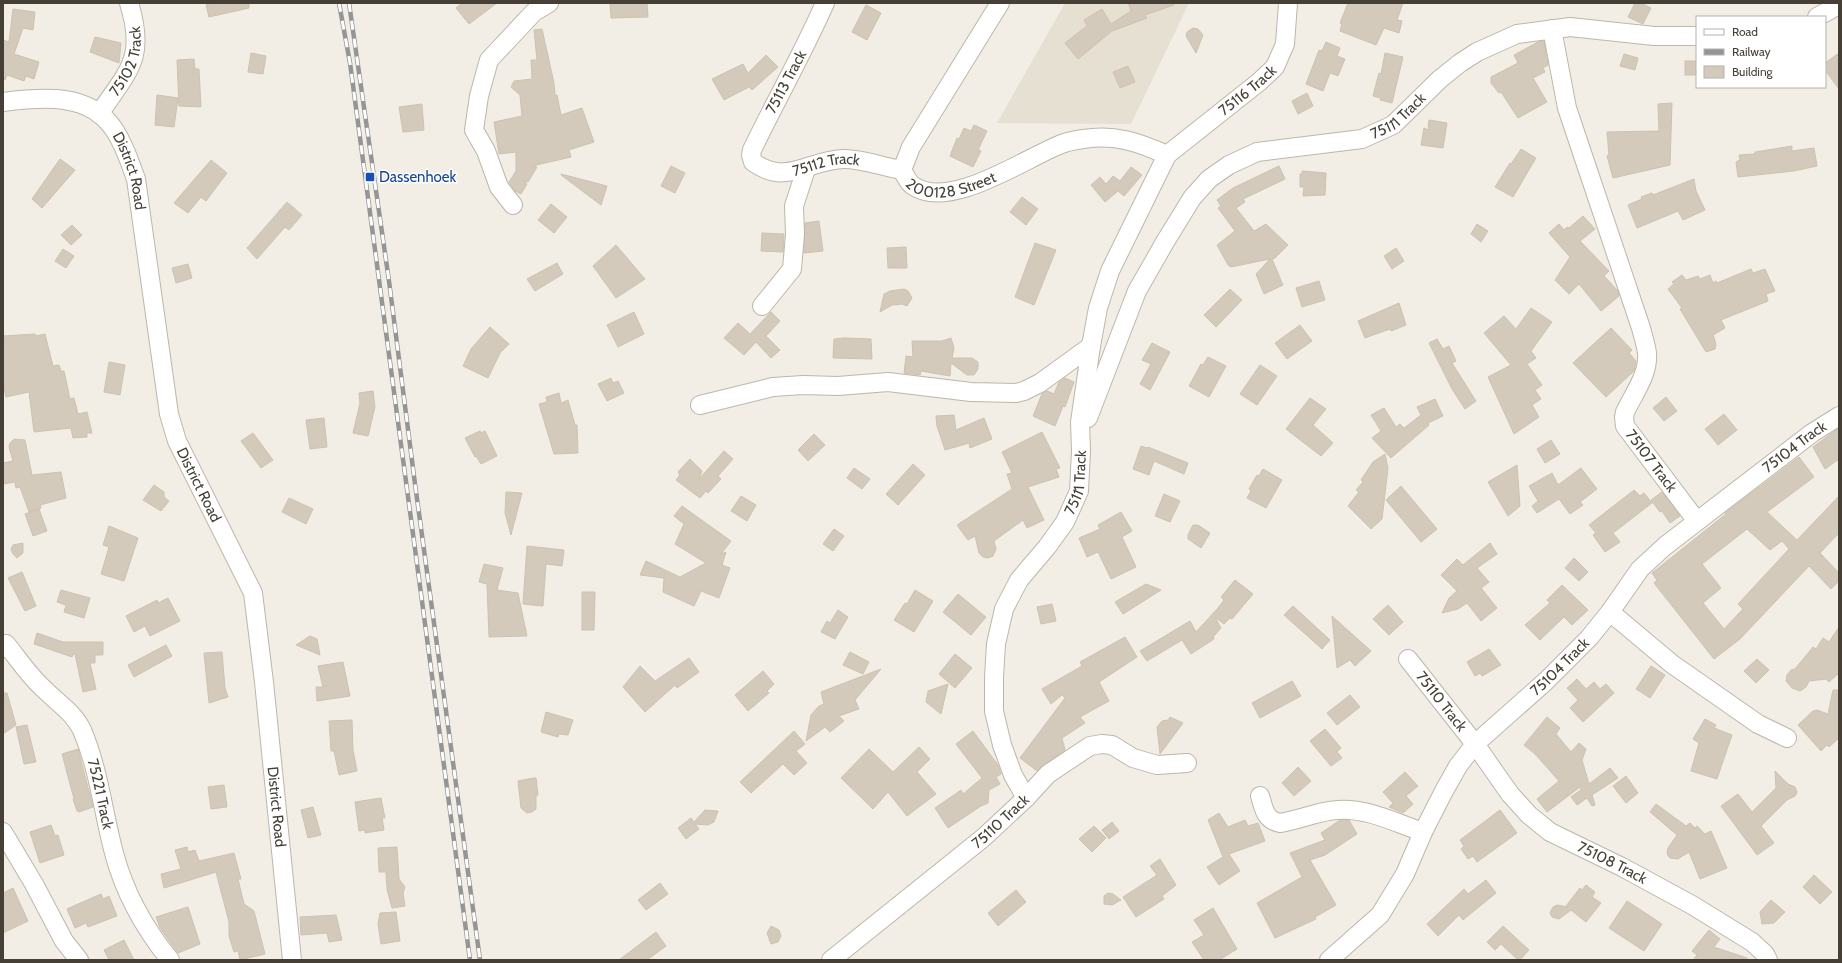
<svg xmlns="http://www.w3.org/2000/svg" width="1842" height="963" viewBox="0 0 1842 963" font-family="Cabin,sans-serif">
<style>
.residential{fill:#e6e0d3}
.building{fill:#d4cabb;stroke:#cec2ae;fill-rule:evenodd}
.lines{fill:none;stroke-linecap:round;stroke-linejoin:round}
.street-casing{stroke:#beb6a8;stroke-width:20}
.street{stroke:#fff;stroke-width:18}
.rail-casing{stroke:#959595;stroke-width:4.5}
.rail{stroke:#fff;stroke-width:3;stroke-dasharray:9;stroke-linecap:butt}
.transit-dot{fill:#1a4fb4;stroke:#fff;stroke-width:1.5}
.labels{text-anchor:middle;stroke-width:3;stroke-linejoin:round;paint-order:stroke}
.street-label{font-size:15px;fill:#453f35;stroke:#fff}
.transit-label{font-size:15px;fill:#164399;stroke:#fff;text-anchor:start}
</style>
<rect width="100%" height="100%" fill="#f2eee5"/>
<polygon class="residential" points="1065,3 1189,3 1131,124 997,123"/>
<g class="building">
<polygon points="214,3 249,3 249,8 209,17 206,5"/>
<polygon points="462,3 497,3 469,24 456,8"/>
<polygon points="610,3 647,3 648,17 611,18"/>
<polygon points="1128,3 1173,3 1174,5 1145,15 1147,18 1112,31 1078,59 1065,43 1087,26 1084,20 1102,9 1111,24 1131,11"/>
<polygon points="1348,3 1403,3 1397,20 1402,21 1399,33 1384,28 1376,45 1340,31 1342,24 1340,23"/>
<polygon points="1635,3 1641,3 1651,8 1643,24 1628,17"/>
<polygon points="866,5 881,13 867,40 852,32"/>
<polygon points="13,9 35,12 33,30 23,28 14,54 39,62 34,79 26,76 24,81 7,75 5,80 3,79 3,40 9,42"/>
<polygon points="1193,28 1198,29 1203,35 1196,53 1186,36 1187,32"/>
<polygon points="542,29 554,83 555,95 557,95 561,115 582,108 594,142 569,150 571,157 532,166 537,167 528,182 523,181 527,184 521,194 515,191 509,182 516,171 516,152 499,154 494,122 522,116 520,95 511,87 514,81 532,79 531,60 537,60 534,30"/>
<polygon points="95,37 121,43 119,63 90,52"/>
<polygon points="1544,41 1548,65 1543,68 1545,72 1533,78 1547,102 1518,118 1501,92 1499,93 1491,83 1491,77 1518,63 1514,55 1538,42"/>
<polygon points="1326,42 1340,48 1337,56 1345,59 1338,76 1330,73 1323,91 1306,84 1319,50 1322,51"/>
<polygon points="251,53 266,56 263,74 248,72"/>
<polygon points="1385,53 1403,57 1392,103 1380,100 1381,98 1373,96 1379,73 1381,74"/>
<polygon points="1839,53 1839,89 1825,70 1825,63"/>
<polygon points="1624,54 1638,58 1635,70 1620,66"/>
<polygon points="766,55 778,67 752,90 749,87 724,100 712,79 743,64 748,73"/>
<polygon points="194,59 195,69 199,69 201,107 179,106 177,60"/>
<rect x="1685" y="61" width="12" height="14"/>
<polygon points="1128,66 1135,82 1120,88 1113,72"/>
<polygon points="1307,93 1313,106 1298,114 1292,101"/>
<polygon points="157,95 178,98 174,127 155,125"/>
<polygon points="1672,103 1670,165 1613,178 1607,156 1609,155 1607,132 1659,131 1658,104"/>
<polygon points="422,104 424,130 403,132 399,107"/>
<polygon points="1429,120 1447,123 1443,148 1421,145 1424,128 1428,130"/>
<polygon points="974,125 987,131 978,150 981,151 973,167 950,156 957,138 959,139 964,128 971,131"/>
<polygon points="1792,146 1792,151 1814,148 1817,166 1794,171 1738,177 1736,162 1740,160 1739,155 1755,154 1755,152"/>
<polygon points="1521,149 1536,158 1513,197 1495,187 1510,163 1511,164"/>
<polygon points="60,159 75,170 42,208 32,199"/>
<polygon points="211,160 227,173 206,201 201,197 188,213 174,203"/>
<polygon points="671,166 685,173 675,193 661,186"/>
<polygon points="1279,166 1285,179 1243,199 1245,202 1236,208 1254,231 1266,224 1288,245 1275,258 1272,259 1283,285 1264,294 1256,274 1270,259 1231,267 1228,265 1217,245 1235,231 1218,208 1221,206 1217,200 1233,188"/>
<polygon points="1131,167 1142,175 1124,196 1118,191 1105,202 1091,185 1100,177 1106,184 1113,176 1120,181"/>
<polygon points="1302,171 1326,173 1325,195 1303,196 1304,187 1300,187 1300,174 1302,174"/>
<polygon points="561,174 607,186 601,205 561,175"/>
<polygon points="1694,179 1696,191 1705,210 1683,220 1678,211 1637,228 1628,205 1642,199 1641,197 1652,193 1653,195"/>
<polygon points="1022,197 1038,209 1026,225 1010,212"/>
<polygon points="287,202 302,215 289,230 285,227 257,259 247,248"/>
<polygon points="551,204 567,217 554,233 538,220"/>
<polygon points="1583,216 1595,229 1580,241 1609,271 1604,276 1618,291 1619,296 1601,311 1579,284 1569,294 1555,280 1570,257 1549,233 1559,224 1564,230 1567,227 1569,228"/>
<polygon points="819,221 823,251 804,253 805,223"/>
<polygon points="1477,224 1488,231 1481,242 1471,234"/>
<polygon points="72,225 82,235 71,245 61,235"/>
<polygon points="762,233 784,234 783,252 761,251"/>
<polygon points="1035,243 1056,250 1034,305 1015,297"/>
<polygon points="616,245 645,279 616,298 593,266"/>
<polygon points="906,247 907,268 888,268 887,248"/>
<polygon points="1396,248 1404,261 1392,269 1384,256"/>
<polygon points="63,249 74,256 66,268 55,261"/>
<polygon points="557,263 563,274 535,291 527,279"/>
<polygon points="188,264 192,278 176,283 172,268"/>
<polygon points="1751,269 1753,273 1765,269 1775,291 1766,294 1768,301 1721,320 1725,328 1713,335 1716,344 1715,349 1706,352 1680,309 1682,308 1668,289 1674,284 1672,282 1682,275 1686,280 1698,276 1700,279 1710,275 1713,283 1716,281 1717,283"/>
<polygon points="1319,281 1325,300 1302,307 1296,288"/>
<polygon points="904,289 908,291 912,298 907,306 902,304 892,305 880,312 884,294 890,291"/>
<polygon points="1230,289 1242,300 1216,327 1204,315"/>
<polygon points="1399,303 1406,325 1391,331 1390,329 1365,338 1358,321"/>
<polygon points="1531,308 1552,322 1531,351 1536,358 1527,364 1542,385 1535,390 1541,399 1532,405 1539,417 1514,434 1488,377 1511,365 1484,333 1504,316 1516,329"/>
<polygon points="634,312 644,334 618,347 607,325"/>
<polygon points="771,312 780,321 766,336 780,350 771,358 756,342 744,355 724,338 738,323 750,334"/>
<polygon points="1300,325 1312,341 1287,359 1275,343"/>
<polygon points="490,327 509,344 500,353 488,378 463,366 471,349"/>
<polygon points="1611,328 1632,350 1629,353 1636,361 1634,371 1606,397 1573,363"/>
<polygon points="35,334 36,336 45,334 53,366 59,365 61,371 64,371 70,399 74,398 78,414 87,412 92,433 87,433 87,437 73,438 71,428 34,432 29,392 6,397 3,383 3,336"/>
<polygon points="844,338 871,339 872,359 833,358 834,339"/>
<polygon points="951,338 954,348 952,358 972,358 978,362 978,369 974,375 967,375 951,363 950,376 921,371 920,375 904,373 906,356 913,357 912,341 942,341"/>
<polygon points="1437,339 1443,349 1449,346 1456,361 1452,363 1476,401 1465,409 1452,389 1429,343"/>
<polygon points="1152,343 1170,352 1150,390 1140,384 1151,364 1142,360"/>
<polygon points="1208,357 1226,366 1209,397 1189,386 1201,364 1203,365"/>
<polygon points="109,362 125,365 120,395 104,392"/>
<polygon points="1260,365 1277,376 1257,405 1240,394"/>
<polygon points="611,378 613,383 618,381 624,393 607,401 598,384"/>
<polygon points="1065,378 1074,382 1065,407 1063,406 1055,426 1033,416 1042,394 1047,391 1054,394 1059,382"/>
<polygon points="373,391 375,407 368,436 353,433 360,403 359,393"/>
<polygon points="559,393 561,403 568,400 575,425 577,425 578,453 554,454 539,404 547,402 546,397"/>
<polygon points="1666,397 1677,411 1664,421 1653,408"/>
<polygon points="1310,398 1326,409 1313,425 1333,443 1321,456 1286,429"/>
<polygon points="1435,399 1443,416 1428,423 1429,425 1391,458 1372,438 1381,431 1371,415 1384,408 1396,427 1400,424 1404,428 1421,415 1417,407"/>
<polygon points="1724,414 1737,430 1718,445 1705,429"/>
<polygon points="954,415 956,430 984,418 992,439 970,448 969,443 945,450 937,426 936,416"/>
<polygon points="324,418 327,447 310,449 306,420"/>
<polygon points="1839,428 1839,459 1825,469 1813,447"/>
<polygon points="480,431 481,433 485,431 497,456 481,464 476,456 475,457 465,438"/>
<polygon points="1042,432 1060,468 1056,469 1059,477 1028,487 1044,520 1027,528 1023,520 994,541 996,549 993,556 988,558 983,557 979,553 975,536 968,540 957,525 1012,489 1007,474 1012,473 1002,452"/>
<polygon points="253,433 273,460 261,468 241,441"/>
<polygon points="814,434 825,445 808,461 798,450"/>
<polygon points="14,439 25,440 32,475 61,472 66,498 40,505 41,508 29,512 20,487 16,488 15,482 3,484 3,463 13,461 9,447 10,443"/>
<polygon points="1551,440 1560,454 1545,463 1537,449"/>
<polygon points="1141,446 1147,448 1148,447 1188,463 1184,474 1154,461 1149,475 1133,469"/>
<polygon points="724,451 733,459 718,476 721,479 708,493 706,491 700,498 676,480 680,475 678,472 690,459 702,471 699,479"/>
<polygon points="1385,454 1388,468 1382,519 1371,529 1348,506 1359,492 1356,490 1363,482 1361,480 1373,462"/>
<path d="M1799,457L1814,477L1767,512L1797,540L1839,496V533L1820,553L1839,573V581L1831,589L1809,566L1740,639L1714,659L1654,583L1657,580L1652,573L1726,514L1725,513ZM1747,529L1770,550L1782,541L1789,549L1738,604L1743,609L1724,629L1703,603L1721,588L1702,564Z"/>
<polygon points="913,464 925,475 898,505 886,494"/>
<polygon points="1517,465 1520,506 1508,516 1488,482"/>
<polygon points="854,468 870,479 862,489 847,478"/>
<polygon points="1581,468 1597,489 1580,502 1583,505 1570,514 1559,499 1537,513 1532,506 1538,501 1529,486 1552,473 1558,485"/>
<polygon points="1263,469 1282,480 1266,508 1247,498 1251,491 1249,489 1257,475 1259,476"/>
<polygon points="154,485 164,492 164,497 169,501 161,511 143,500"/>
<polygon points="1401,486 1437,529 1421,542 1386,500"/>
<polygon points="1634,490 1640,496 1644,493 1652,503 1613,533 1620,542 1605,552 1593,535 1596,533 1589,525"/>
<polygon points="506,492 522,493 511,535 505,513"/>
<polygon points="1662,492 1680,516 1670,523 1662,511 1660,512 1651,500"/>
<polygon points="1164,494 1180,501 1170,522 1155,516"/>
<polygon points="741,496 756,505 747,521 731,511"/>
<polygon points="289,498 313,509 306,524 282,512"/>
<polygon points="682,506 731,541 721,554 726,552 722,565 730,568 719,598 701,591 694,606 663,592 664,578 640,575 646,561 680,577 706,563 675,544 684,524 674,516"/>
<polygon points="39,509 47,531 33,536 25,514"/>
<polygon points="1121,512 1132,531 1122,537 1136,567 1111,579 1098,552 1087,557 1079,538 1100,529 1098,525"/>
<polygon points="1193,525 1198,525 1210,533 1201,548 1188,539 1188,535"/>
<polygon points="109,526 138,538 124,581 101,574 109,547 103,545"/>
<polygon points="834,529 844,536 833,551 823,544"/>
<polygon points="23,543 23,553 17,558 13,554 11,549 13,545"/>
<polygon points="1490,543 1497,554 1477,568 1489,582 1481,588 1497,608 1481,621 1467,603 1458,609 1442,613 1449,598 1457,591 1441,575 1457,559 1463,565"/>
<polygon points="527,546 564,550 562,566 546,564 543,606 523,604"/>
<polygon points="1574,558 1588,572 1579,581 1565,568"/>
<polygon points="484,564 503,568 497,590 518,593 527,636 489,637 487,584 479,582"/>
<polygon points="22,572 36,606 25,611 8,578"/>
<polygon points="1235,580 1253,594 1232,619 1230,618 1224,624 1215,617 1221,628 1213,637 1214,639 1191,654 1182,640 1147,661 1140,651 1190,621 1196,632 1218,608 1224,600 1221,597"/>
<polygon points="1146,584 1161,590 1123,614 1115,602"/>
<polygon points="1562,585 1588,610 1572,625 1564,617 1540,640 1525,625 1550,603 1547,600"/>
<polygon points="61,590 90,598 84,618 64,612 66,605 57,602"/>
<polygon points="915,590 933,601 914,632 894,620 905,603 907,604"/>
<polygon points="582,592 595,592 594,630 582,630"/>
<polygon points="958,594 986,617 971,635 943,612"/>
<polygon points="168,598 180,621 150,636 145,626 134,632 126,616 157,600 158,603"/>
<polygon points="1052,604 1056,621 1041,624 1037,607"/>
<polygon points="1388,605 1403,622 1389,635 1373,619"/>
<polygon points="1293,606 1330,640 1322,649 1284,615"/>
<polygon points="838,610 848,617 835,639 821,632 827,621 830,623"/>
<polygon points="1332,616 1371,651 1355,666 1350,660 1337,668"/>
<polygon points="1839,627 1839,673 1829,682 1826,679 1809,681 1806,687 1800,691 1792,688 1786,681 1787,675 1791,670 1795,669 1813,647 1816,649 1823,638 1829,642"/>
<polygon points="37,633 63,642 103,642 103,655 95,655 95,663 90,663 96,689 83,692 75,654 73,654 72,657 34,644"/>
<polygon points="310,636 317,639 320,655 296,645"/>
<polygon points="1125,637 1137,657 1099,682 1109,701 1080,717 1085,723 1062,738 1065,750 1037,771 1020,758 1065,698 1062,695 1051,704 1042,689 1082,666 1080,662"/>
<polygon points="166,645 172,656 134,677 128,665"/>
<polygon points="1489,649 1501,665 1482,676 1480,673 1475,676 1467,662"/>
<polygon points="222,652 225,688 228,697 209,703 204,653"/>
<polygon points="850,652 869,662 863,674 843,665"/>
<polygon points="955,654 972,668 955,688 939,674"/>
<polygon points="689,658 699,672 677,688 675,685 645,712 623,687 640,666 655,681"/>
<polygon points="1757,659 1769,670 1756,683 1744,671"/>
<polygon points="343,662 350,696 317,701 316,687 323,687 318,666"/>
<polygon points="1651,666 1665,675 1650,698 1636,689"/>
<polygon points="881,669 855,700 859,709 839,716 844,721 830,732 825,727 806,741 811,715 819,706 824,704 821,692"/>
<polygon points="763,671 774,684 767,691 769,693 748,711 735,695"/>
<polygon points="1577,679 1586,689 1594,682 1600,689 1606,684 1614,693 1583,722 1570,708 1578,700 1567,688"/>
<polygon points="1292,681 1301,696 1260,718 1252,703"/>
<polygon points="948,684 941,714 926,702 928,691"/>
<polygon points="1833,690 1839,690 1839,738 1829,747 1827,745 1821,751 1798,725 1813,711 1817,710 1828,714"/>
<polygon points="3,693 7,693 16,725 3,734"/>
<polygon points="1350,695 1360,707 1337,725 1327,713"/>
<polygon points="546,712 573,720 568,735 559,734 558,737 541,732"/>
<polygon points="1170,717 1183,723 1160,754 1157,727 1162,721 1168,720"/>
<polygon points="1547,717 1560,728 1556,734 1571,752 1579,743 1586,749 1582,760 1589,784 1610,768 1618,778 1592,795 1595,805 1592,806 1587,798 1577,805 1571,797 1581,790 1580,787 1547,812 1537,799 1559,781 1535,754 1524,745"/>
<polygon points="1705,719 1716,725 1714,728 1732,735 1717,779 1691,771 1699,743 1693,739"/>
<polygon points="352,720 353,750 357,771 339,775 334,751 331,751 329,721"/>
<polygon points="27,725 36,762 24,764 16,727"/>
<polygon points="1325,729 1341,748 1337,752 1342,758 1331,766 1310,741"/>
<polygon points="794,731 805,744 796,751 807,763 794,775 783,764 751,793 740,782"/>
<polygon points="973,731 998,765 1001,774 996,777 1000,784 989,790 988,803 981,806 948,828 935,808 961,790 963,794 982,778 956,744"/>
<polygon points="919,747 930,759 917,772 936,794 907,816 888,792 873,809 841,778 869,749 893,772"/>
<polygon points="78,749 93,807 79,812 77,811 73,799 74,799 62,754"/>
<polygon points="1298,767 1311,781 1294,796 1282,783"/>
<polygon points="1775,771 1788,784 1795,787 1797,792 1795,796 1787,800 1761,826 1774,843 1757,855 1721,806 1738,794 1752,812 1776,788"/>
<polygon points="1405,772 1418,786 1406,796 1413,804 1403,813 1389,807 1393,803 1383,792"/>
<polygon points="1626,776 1638,793 1626,803 1613,786"/>
<polygon points="533,778 536,778 538,795 536,796 536,809 532,812 527,813 521,808 518,781"/>
<polygon points="224,785 227,807 211,809 208,787"/>
<polygon points="381,798 385,818 382,818 384,830 365,833 365,830 359,831 355,802"/>
<polygon points="1656,804 1686,826 1690,823 1695,828 1697,826 1705,834 1711,831 1727,868 1700,879 1689,852 1678,859 1670,858 1667,854 1668,848 1677,835 1650,812"/>
<polygon points="313,807 321,835 308,838 301,810"/>
<polygon points="705,810 718,811 714,822 708,825 695,824 699,829 686,839 678,828 691,818 694,822"/>
<polygon points="1500,810 1517,833 1477,862 1473,856 1468,859 1461,849 1464,846 1460,840"/>
<polygon points="1219,813 1228,827 1245,820 1248,826 1258,823 1265,841 1229,854 1240,871 1219,885 1207,867 1223,857 1208,820"/>
<polygon points="1340,820 1349,820 1357,834 1325,855 1310,860 1336,905 1315,917 1316,919 1275,938 1257,903 1302,877 1290,853 1325,840 1321,833"/>
<polygon points="1112,822 1119,831 1109,839 1102,830"/>
<polygon points="51,825 55,836 58,835 64,855 40,863 30,832"/>
<polygon points="1094,826 1106,838 1092,852 1079,839"/>
<polygon points="187,847 188,852 195,850 199,861 234,853 241,879 238,879 244,904 254,911 265,954 240,960 238,951 234,952 229,936 229,922 216,872 164,888 161,874 181,869 175,850"/>
<polygon points="397,847 399,879 405,887 403,893 405,906 392,908 387,889 386,872 379,872 378,848"/>
<polygon points="1160,859 1176,885 1162,896 1164,899 1136,917 1123,897 1157,875 1150,866"/>
<polygon points="1814,875 1832,892 1820,904 1803,887"/>
<polygon points="1486,880 1496,893 1463,920 1459,915 1438,936 1427,924 1464,889 1468,894"/>
<polygon points="660,883 668,894 646,910 638,900"/>
<polygon points="1586,885 1595,892 1592,897 1601,903 1586,922 1571,910 1559,919 1552,917 1550,913 1553,907 1557,905 1568,907 1566,906 1580,888 1582,890"/>
<polygon points="13,888 28,921 3,933 3,893"/>
<polygon points="1016,890 1026,902 998,926 988,913"/>
<polygon points="1108,893 1113,894 1121,900 1112,905 1104,904 1104,896"/>
<polygon points="101,894 103,899 109,896 117,916 88,927 86,923 75,928 67,909"/>
<polygon points="1771,900 1785,912 1774,923 1762,924 1760,912"/>
<polygon points="1627,901 1662,924 1644,951 1609,928"/>
<polygon points="188,907 200,944 178,953 160,928 156,917"/>
<polygon points="1213,908 1237,949 1219,960 1204,960 1192,942 1204,935 1194,920"/>
<polygon points="396,912 400,941 381,944 378,924 380,913"/>
<polygon points="336,915 342,940 329,942 327,933 301,935 300,917"/>
<polygon points="771,926 779,930 781,936 778,942 771,944 767,933"/>
<polygon points="1503,926 1529,950 1520,960 1518,960 1501,944 1495,950 1487,942"/>
<polygon points="1709,930 1720,939 1714,947 1747,958 1747,960 1693,960 1697,955 1692,951"/>
<polygon points="656,932 666,946 647,960 619,960"/>
<polygon points="124,940 134,960 109,960 104,950"/>
</g>
<g class="lines">
<defs>
<g id="street">
<path id="s1" d="M825,3C803,53 776,100 752,150L751,155L753,162C787,187 810,159 844,159C863,159 883,167 902,170"/>
<path id="s2" d="M1000,3L911,147L902,170C905,175 908,182 912,185C948,212 1024,159 1059,145C1066,142 1075,140 1083,139C1115,134 1138,142 1167,155"/>
<polyline points="1817,17 1839,5"/>
<path id="s3" d="M1552,29L1567,108L1641,328C1643,336 1646,345 1647,353C1649,374 1634,393 1625,412L1624,417L1625,426L1696,520"/>
<path id="s4" d="M3,102C42,97 91,92 115,131C125,146 130,163 136,179L169,414L177,441L253,593L264,682L292,960"/>
<path id="s5" d="M99,114C129,70 146,58 129,3"/>
<polyline points="513,205 499,187 486,151 474,130 479,96 489,60 534,12 549,3"/>
<polyline points="762,306 792,269 795,234 794,206 806,169"/>
<polyline points="700,405 773,387 803,385 838,386 888,382 971,392 1016,393 1024,391 1040,383 1091,346"/>
<path id="s6" d="M1088,418L1137,291L1165,242L1192,198L1209,179L1229,165L1257,152L1362,139L1393,125L1440,79L1460,63L1477,52L1517,34L1570,27L1654,36H1697"/>
<polyline points="1610,612 1672,664 1758,724 1787,738"/>
<path id="s7" d="M6,644C19,660 30,677 45,690C58,703 74,713 82,730C99,770 103,812 114,853C124,891 145,929 170,960"/>
<path id="s8" d="M1408,659L1475,744L1510,794L1529,815L1550,832L1622,867L1692,905L1752,942L1765,954L1768,960"/>
<path d="M1260,796C1264,809 1265,820 1280,823C1299,820 1319,811 1337,810C1365,807 1396,823 1423,832"/>
<path id="s9" d="M1026,798L1013,775L1002,745L994,711V677L996,644L1004,609L1019,580L1047,547L1065,522L1079,491L1081,451L1080,422L1091,346L1098,308L1110,271L1167,155L1259,82L1275,67L1285,44L1288,3"/>
<polyline points="3,832 34,884 64,941 79,960"/>
<path id="s10" d="M831,960L983,838L1026,798L1048,774L1090,746L1102,744L1112,745L1133,758L1157,765L1187,763"/>
<path id="s11" d="M1329,960L1380,915L1405,874L1423,832L1444,791L1458,766L1475,744L1546,681L1589,638L1610,612L1640,569L1665,546L1812,433L1839,416"/>
</g>
</defs>
<use href="#street" class="street-casing"/>
<use href="#street" class="street"/>
<defs>
<g id="rail">
<polyline points="339,3 350,63 470,960"/>
<polyline points="349,3 389,281 415,484 480,960"/>
</g>
</defs>
<use href="#rail" class="rail-casing"/>
<use href="#rail" class="rail"/>
</g>
<rect class="transit-dot" x="365" y="172" width="10" height="10" rx="2"/>
<g class="labels">
<g class="street-label">
<text dy="5" stroke="none"><textPath href="#s5" startOffset="61">75102 Track</textPath></text>
<text transform="translate(786 82) rotate(-62)" y="5">75113 Track</text>
<text dy="5" stroke="none"><textPath href="#s9" startOffset="793">75116 Track</textPath></text>
<text dy="5" stroke="none"><textPath href="#s6" startOffset="474">75111 Track</textPath></text>
<text dy="5" stroke="none"><textPath href="#s1" startOffset="253">75112 Track</textPath></text>
<text dy="5" stroke="none"><textPath href="#s4" startOffset="166">District Road</textPath></text>
<text dy="5" stroke="none"><textPath href="#s2" startOffset="253">200128 Street</textPath></text>
<text dy="5" stroke="none"><textPath href="#s11" startOffset="703">75104 Track</textPath></text>
<text dy="5" stroke="none"><textPath href="#s3" startOffset="460">75107 Track</textPath></text>
<text dy="5" stroke="none"><textPath href="#s9" startOffset="345">75111 Track</textPath></text>
<text dy="5" stroke="none"><textPath href="#s4" startOffset="490">District Road</textPath></text>
<text dy="5" stroke="none"><textPath href="#s11" startOffset="379">75104 Track</textPath></text>
<text dy="5" stroke="none"><textPath href="#s8" startOffset="54">75110 Track</textPath></text>
<text dy="5" stroke="none"><textPath href="#s7" startOffset="182">75221 Track</textPath></text>
<text dy="5" stroke="none"><textPath href="#s4" startOffset="826">District Road</textPath></text>
<text dy="5" stroke="none"><textPath href="#s10" startOffset="219">75110 Track</textPath></text>
<text dy="5" stroke="none"><textPath href="#s8" startOffset="294">75108 Track</textPath></text>
</g>
<g class="transit-label">
<text x="379" y="182">Dassenhoek</text>
</g>
</g>
<rect width="1842" height="963" fill="none" stroke="#453f35" stroke-width="8"/>
<rect x="1696" y="16" width="130" height="72" fill="#ffffff" stroke="#b5b2ae"/>
<rect x="1704" y="29" width="20" height="6" fill="#ffffff" stroke="#b5b2ae"/>
<text x="1732" y="36" font-size="12" fill="#453f35">Road</text>
<rect x="1704" y="49" width="20" height="6" fill="#959595" stroke="#b5b2ae"/>
<text x="1732" y="56" font-size="12" fill="#453f35">Railway</text>
<rect x="1704" y="66" width="20" height="12" fill="#d4cabb" stroke="#b5b2ae"/>
<text x="1732" y="76" font-size="12" fill="#453f35">Building</text>
</svg>
